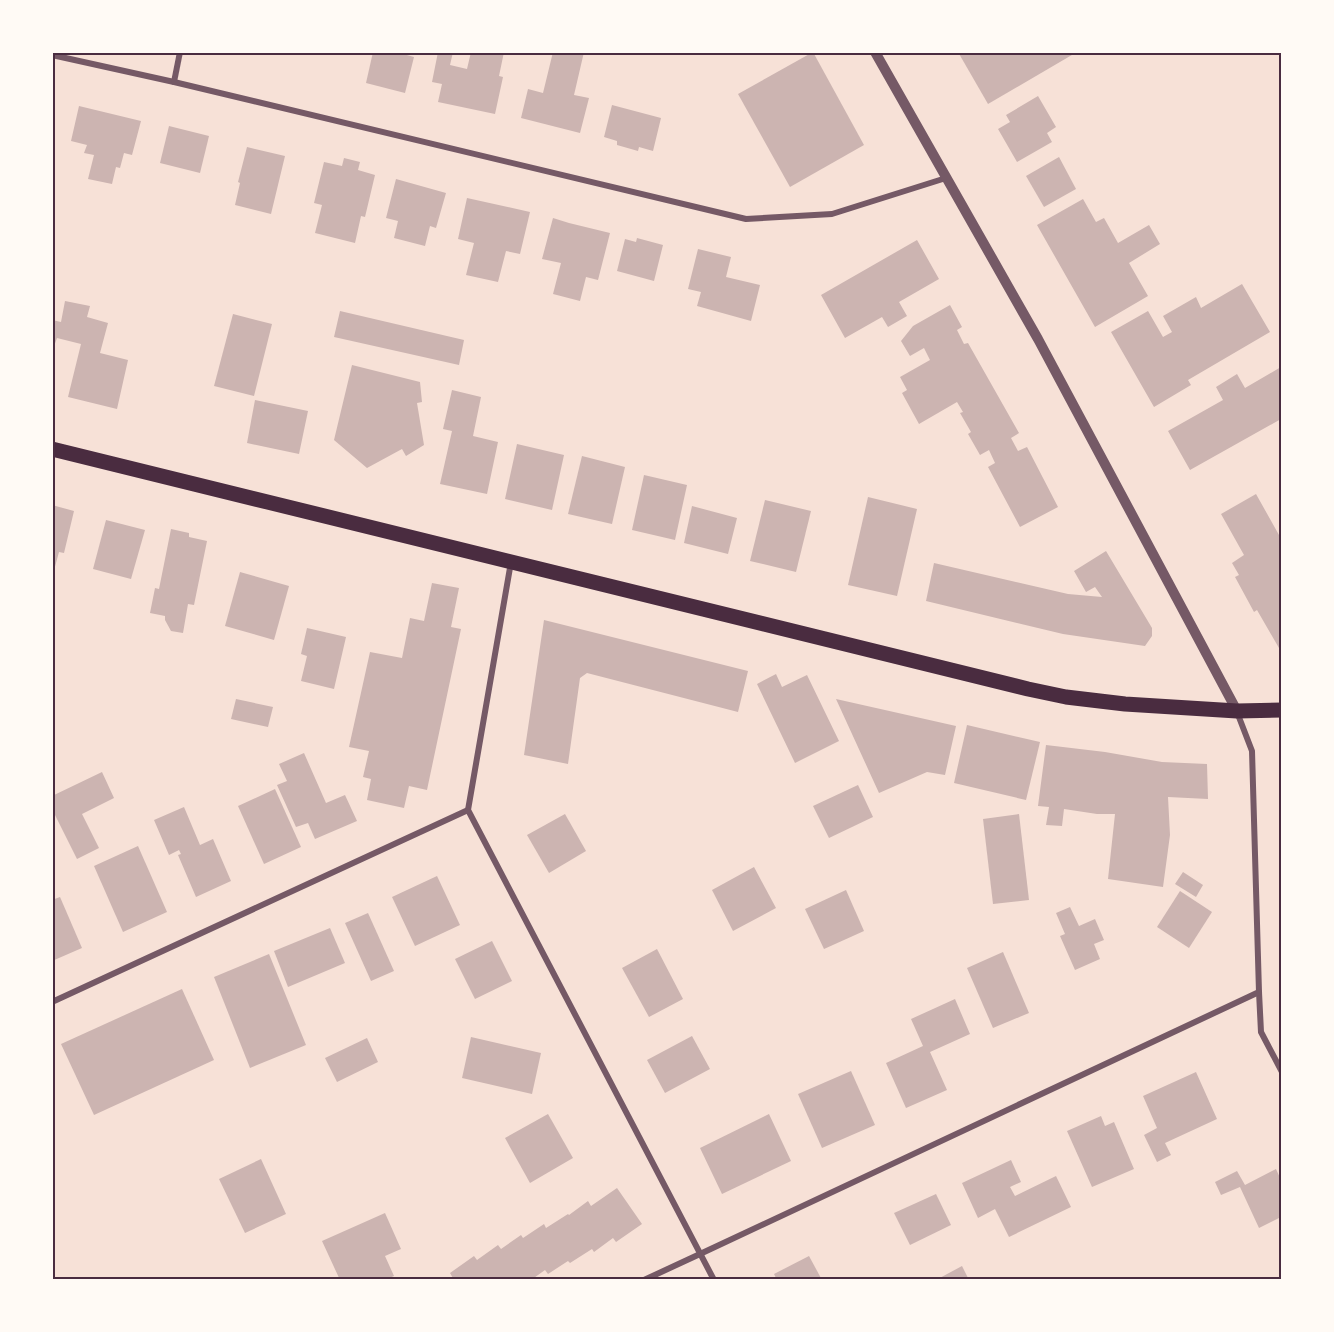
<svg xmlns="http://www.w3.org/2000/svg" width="1334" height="1332" viewBox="0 0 1334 1332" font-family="'Source Sans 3',sans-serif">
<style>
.building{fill:#ccb4b1}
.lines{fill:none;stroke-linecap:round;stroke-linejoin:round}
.minor{stroke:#755966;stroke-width:6}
.tertiary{stroke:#755966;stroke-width:10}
.primary{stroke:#4a2c40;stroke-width:15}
.neatline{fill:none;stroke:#4a2c40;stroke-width:2}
</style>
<rect width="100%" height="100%" fill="#f7e1d7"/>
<g class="building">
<polygon points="373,52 396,52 414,57 405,93 366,83"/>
<polygon points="438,52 453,52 450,65 467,69 471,52 504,52 499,76 503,77 495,114 438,102 442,84 432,82"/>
<polygon points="553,52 584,52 574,95 589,98 580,133 521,118 528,89 543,93"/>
<polygon points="813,52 864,145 790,187 738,94"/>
<polygon points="958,52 1077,52 988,104"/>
<polygon points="1038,96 1056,127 1047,133 1052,142 1017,162 998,129 1010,122 1006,115"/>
<polygon points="612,105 661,118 653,151 639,147 638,151 617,145 617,141 604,137"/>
<polygon points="79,106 141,121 132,155 124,153 120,168 116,167 112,184 88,179 94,155 84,153 87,145 71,141"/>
<polygon points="169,126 209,136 200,173 160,163"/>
<polygon points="247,147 285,156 271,214 235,205 240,183 238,182"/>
<polygon points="1059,157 1076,189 1044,207 1026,176"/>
<polygon points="344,158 360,162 358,170 375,175 365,217 361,216 355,243 315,233 322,205 314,203 324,162 342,166"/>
<polygon points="396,179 446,193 436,228 430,226 425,246 394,238 398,221 386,218"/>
<polygon points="467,198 530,212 520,254 506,251 498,282 466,275 474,243 458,239"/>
<polygon points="1083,199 1096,222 1104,218 1118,243 1149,225 1160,244 1129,263 1148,296 1095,327 1037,225"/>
<polygon points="553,218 569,223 610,233 598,280 586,277 580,301 553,294 561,263 542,259"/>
<polygon points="637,238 663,245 654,281 617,271 625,239 636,242"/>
<polygon points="917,240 939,279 899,302 907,316 888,327 882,317 845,338 821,295"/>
<polygon points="698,249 731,257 726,277 760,285 751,321 697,306 701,292 688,289"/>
<polygon points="1242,284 1270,332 1188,380 1191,385 1154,407 1111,332 1148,311 1163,337 1172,332 1163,316 1196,297 1201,308"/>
<polygon points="65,301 90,306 87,317 108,323 100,353 128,360 117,409 68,397 81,344 57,338 52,352 52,320 61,322"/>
<polygon points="950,305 962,327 957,330 964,344 968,343 1019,433 1011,438 1018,451 1027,447 1058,507 1020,527 988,467 995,463 989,450 980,455 968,434 971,432 960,413 963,412 957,402 919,424 902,393 907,390 900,377 930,360 924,348 910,356 901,341 913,326"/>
<polygon points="340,311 464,340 459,365 334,337"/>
<polygon points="233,314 272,324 254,396 214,386"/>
<polygon points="352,365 420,382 422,402 417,403 424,445 406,456 402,449 367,468 334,440"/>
<polygon points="1281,367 1281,419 1190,470 1168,431 1223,400 1216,387 1237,374 1245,388"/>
<polygon points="452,390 481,397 473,436 498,442 487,494 440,484 452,431 443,429"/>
<polygon points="255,400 308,411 299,454 247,443"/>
<polygon points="517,444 564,455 552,510 505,499"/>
<polygon points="582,456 625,467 612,524 568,514"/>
<polygon points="644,475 687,485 675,540 632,530"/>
<polygon points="1256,494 1279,535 1281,534 1281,648 1279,648 1257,610 1254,612 1235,577 1239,575 1232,563 1244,555 1221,514"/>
<polygon points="868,497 917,509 897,596 848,585"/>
<polygon points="765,500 811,511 796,572 750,561"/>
<polygon points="52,505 74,511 64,553 59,552 53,574"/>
<polygon points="692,506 737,518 728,554 684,543"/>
<polygon points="106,520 145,530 131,579 93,569"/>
<polygon points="171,529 189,533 189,537 207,541 194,605 188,604 183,633 171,631 165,620 165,616 150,613 155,588 159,589"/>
<polygon points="1106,551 1152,628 1152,636 1145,646 1063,634 926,601 934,563 1068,594 1102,597 1095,587 1086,592 1074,571"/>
<polygon points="240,572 289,586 274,640 225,626"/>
<polygon points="432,583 459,588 451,627 461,629 427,790 409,786 404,808 367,800 371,779 363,777 369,751 349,747 370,652 402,658 410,618 424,621"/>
<polygon points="544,620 748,671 738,712 587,673 580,678 568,764 524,755"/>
<polygon points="307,628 346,637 334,689 301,681 307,656 301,654"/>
<polygon points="776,674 782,687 807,675 839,741 795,763 757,684"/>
<polygon points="236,699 273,707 268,727 231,719"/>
<polygon points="836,699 956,726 945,775 927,772 879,793"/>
<polygon points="967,725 1040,742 1026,800 954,783"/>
<polygon points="1046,745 1105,752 1162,762 1207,764 1208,799 1168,797 1170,835 1163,887 1108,879 1115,814 1097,814 1064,809 1062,826 1046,825 1049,807 1038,806"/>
<polygon points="304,753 326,803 345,795 357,821 315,839 308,823 296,827 277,785 287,781 279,764"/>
<polygon points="102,772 114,798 82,814 99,848 77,859 52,809 52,796"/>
<polygon points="858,785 873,817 829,838 813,806"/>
<polygon points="275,789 301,847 264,864 238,806"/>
<polygon points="184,807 200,845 213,839 231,881 196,897 178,855 181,854 179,850 169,855 154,820"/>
<polygon points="565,814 586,851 549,873 527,835"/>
<polygon points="1019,814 1029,900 993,904 983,819"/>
<polygon points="138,846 167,912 123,932 94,866"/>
<polygon points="754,867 776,908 733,931 712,890"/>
<polygon points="1183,872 1203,885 1196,897 1175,884"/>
<polygon points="437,876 460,925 415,946 392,897"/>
<polygon points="846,890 864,931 824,949 805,909"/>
<polygon points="1180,891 1212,912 1189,948 1157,927"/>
<polygon points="60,897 82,948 52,961 52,900"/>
<polygon points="1070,907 1079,926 1095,919 1104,940 1094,944 1100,959 1075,970 1060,936 1065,934 1056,913"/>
<polygon points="368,913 394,971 371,981 345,923"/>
<polygon points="330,928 345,963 288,987 274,951"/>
<polygon points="492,941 512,981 475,999 455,959"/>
<polygon points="657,949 683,999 649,1017 622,968"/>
<polygon points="1003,952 1029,1013 993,1028 967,968"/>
<polygon points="269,954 306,1045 250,1068 214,977"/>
<polygon points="182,989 214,1060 94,1115 61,1044"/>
<polygon points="955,999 970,1034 930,1052 947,1090 906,1108 886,1063 923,1046 911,1019"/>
<polygon points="692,1036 710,1069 665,1093 647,1060"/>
<polygon points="471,1037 541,1053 532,1094 462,1078"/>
<polygon points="367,1038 378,1062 337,1082 325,1058"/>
<polygon points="851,1071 875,1125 822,1148 798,1094"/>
<polygon points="1196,1072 1217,1119 1165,1143 1171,1155 1157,1162 1144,1135 1157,1128 1143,1096"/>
<polygon points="548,1114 573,1158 530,1183 505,1138"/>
<polygon points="769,1114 791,1161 722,1194 700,1148"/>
<polygon points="1101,1116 1105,1126 1114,1122 1134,1169 1092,1187 1067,1131"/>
<polygon points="261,1159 286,1214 245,1233 219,1179"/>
<polygon points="1011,1160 1021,1182 1010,1187 1015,1196 1056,1176 1071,1207 1009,1237 995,1209 978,1218 962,1183"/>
<polygon points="1276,1169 1281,1180 1281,1217 1259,1228 1240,1187 1221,1195 1215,1182 1237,1171 1245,1185"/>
<polygon points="617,1188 642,1224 616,1242 613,1238 594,1252 592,1249 570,1263 568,1261 548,1274 545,1270 531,1280 454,1280 450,1273 474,1256 477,1260 498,1245 501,1249 521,1235 523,1238 544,1224 546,1228 568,1214 569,1215 588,1201 591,1206"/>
<polygon points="936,1194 951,1225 910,1245 894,1213"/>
<polygon points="385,1213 401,1249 385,1256 394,1276 385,1280 340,1280 322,1241"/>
<polygon points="809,1256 822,1280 777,1280 774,1274"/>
<polygon points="962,1266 969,1280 936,1280"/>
</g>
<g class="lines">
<g class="minor">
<polyline points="52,55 174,82 746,219 832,214 946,178"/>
<polyline points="174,82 180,52"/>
<polyline points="511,562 468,810 714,1280"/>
<polyline points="1237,712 1252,751 1259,992 1261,1032 1282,1072"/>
<polyline points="52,1002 468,810"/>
<polyline points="644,1280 700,1254 1259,992"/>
</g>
<polyline class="tertiary" points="875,52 1038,339 1237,711"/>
<polyline class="primary" points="52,449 1028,689 1066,697 1125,704 1237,711 1282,710"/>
</g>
<rect width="1334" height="1332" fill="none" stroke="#fffaf5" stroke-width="108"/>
<rect x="54" y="54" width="1226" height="1224" class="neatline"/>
</svg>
